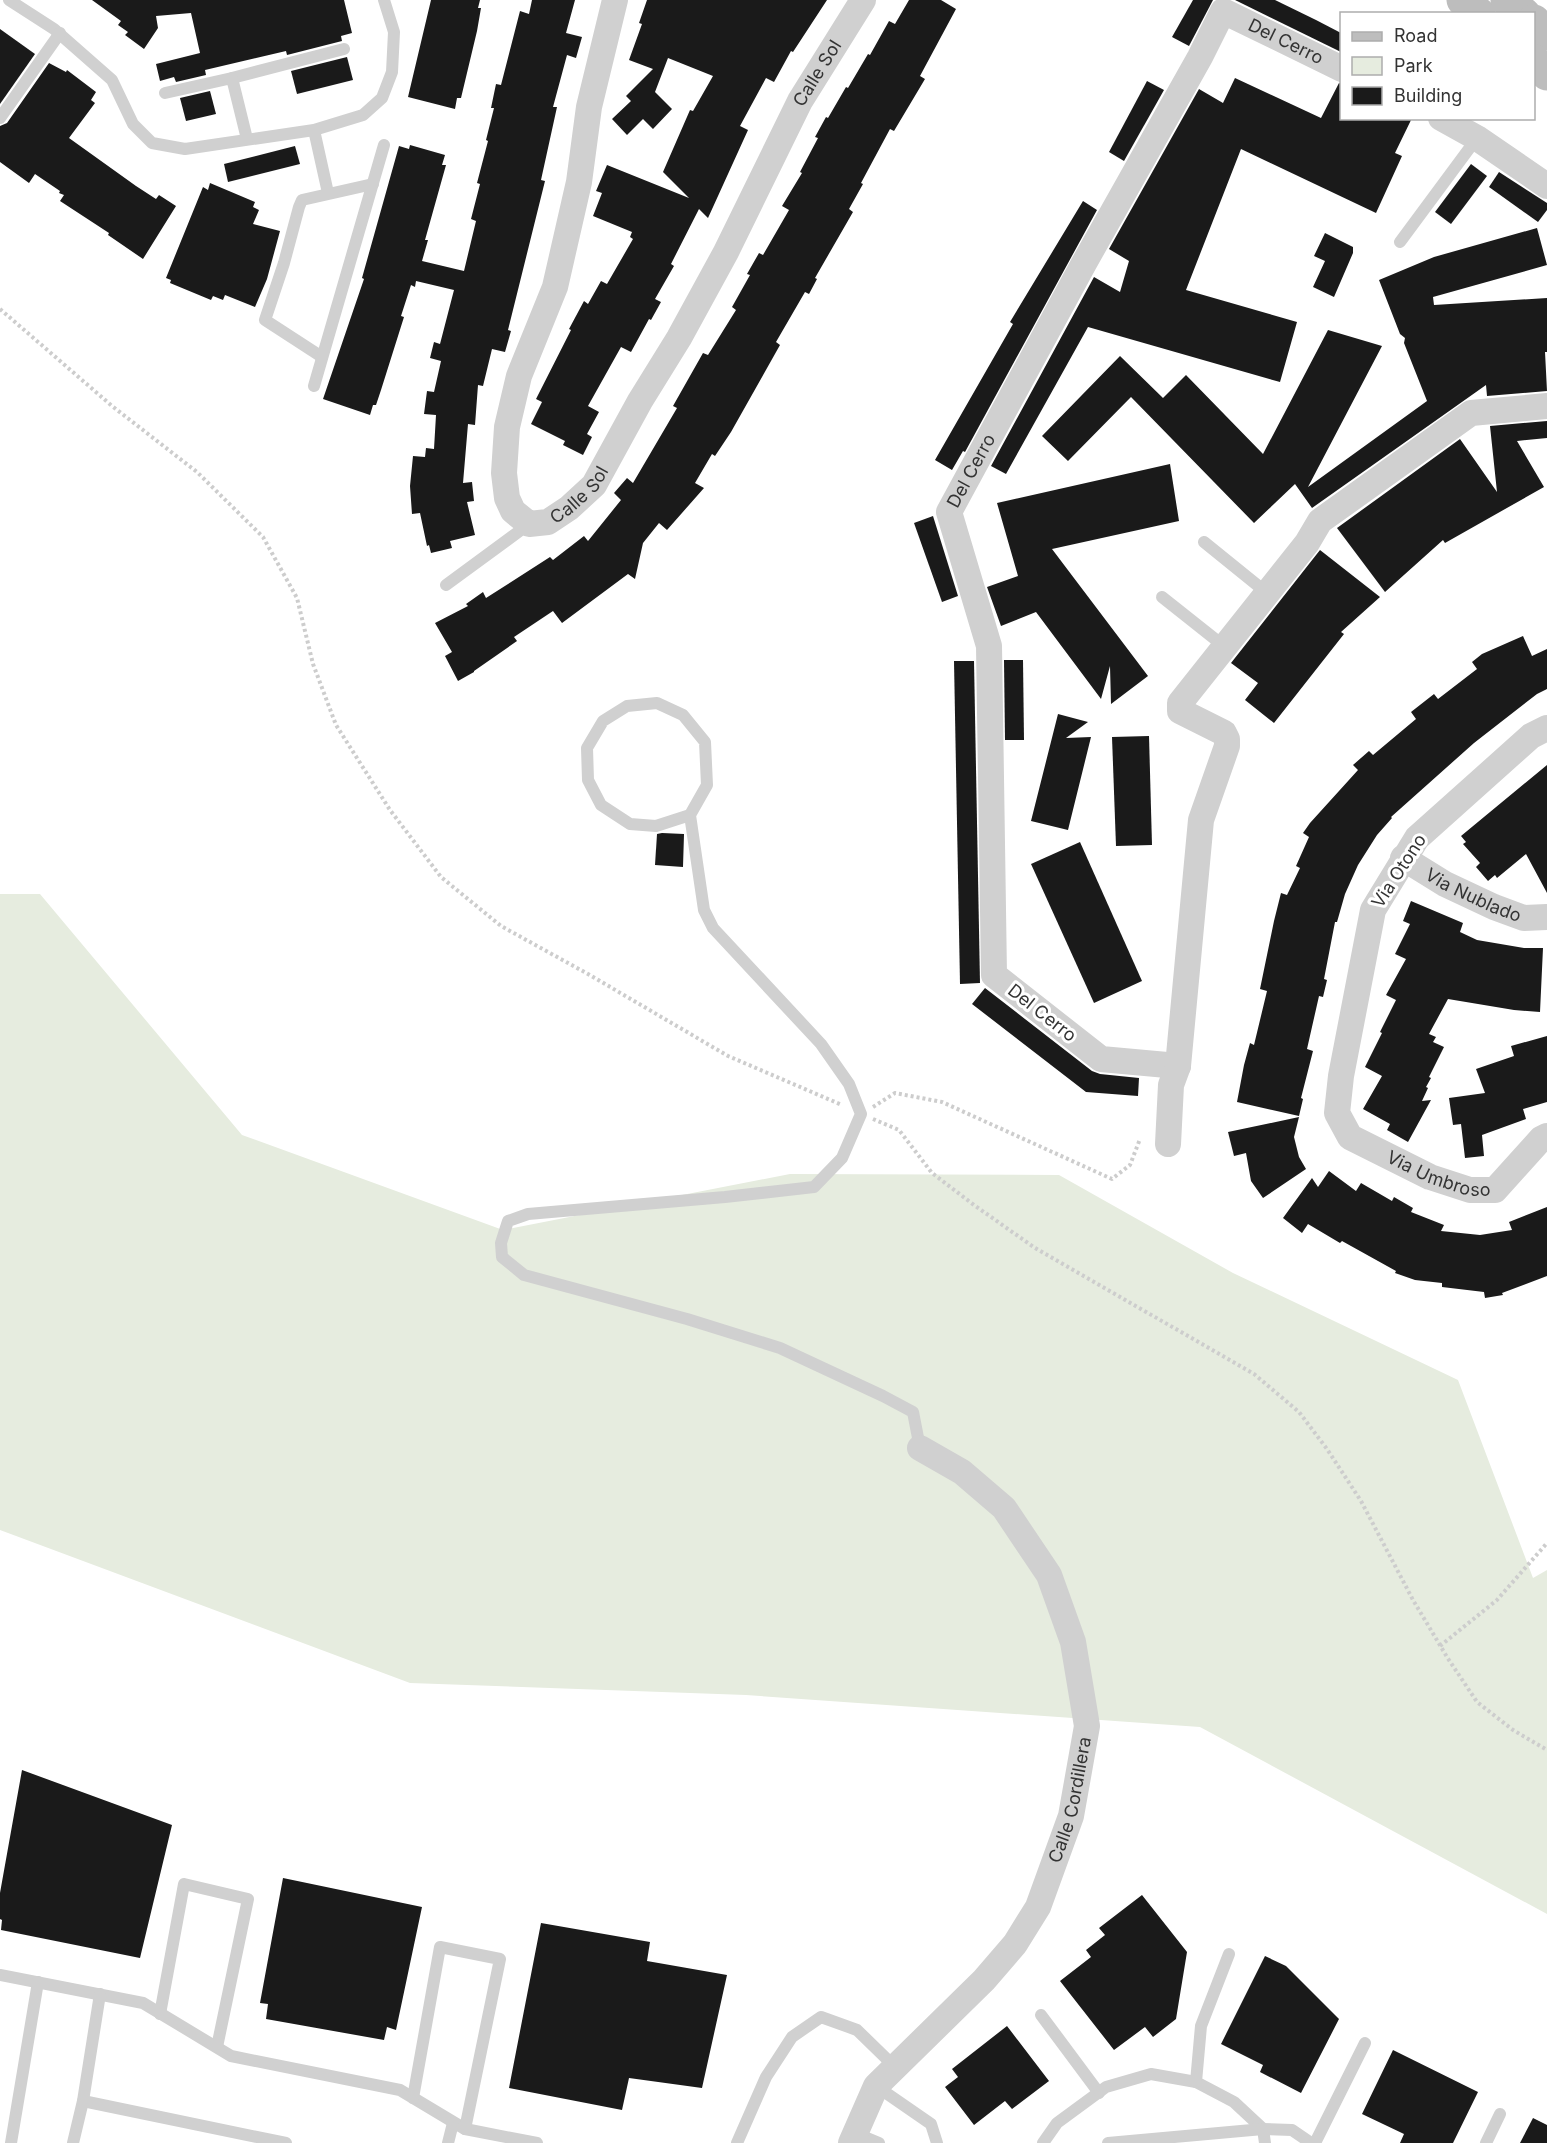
<svg xmlns="http://www.w3.org/2000/svg" width="1547" height="2143" viewBox="0 0 1547 2143" font-family="Inter,sans-serif">
<style>
.green{fill:#e6ecdf}
.building{fill:#1a1a1a}
.lines{fill:none;stroke-linecap:round;stroke-linejoin:round}
.path{stroke:#cdcdcd;stroke-width:4;stroke-dasharray:3 3;stroke-linecap:butt}
.service{stroke:#d0d0d0;stroke-width:12}
.minor{stroke:#d0d0d0;stroke-width:26}
.secondary{stroke:#bdbdbd;stroke-width:33}
.labels{text-anchor:middle;stroke-width:6;stroke-linejoin:round;paint-order:stroke}
.street-label{font-size:18px;fill:#333;stroke:#fff}
</style>
<rect width="100%" height="100%" fill="#fff"/>
<polygon class="green" points="0,894 40,894 242,1135 503,1230 790,1174 1059,1175 1233,1273 1458,1380 1533,1578 1547,1570 1547,1914 1200,1727 746,1695 410,1683 0,1530"/>
<g class="building">
<polygon points="92,0 344,0 352,33 341,36 342,41 287,55 286,51 205,70 206,75 176,82 174,77 160,81 156,64 200,53 191,13 156,16 158,28 144,49 125,35 128,32 118,25 121,21"/>
<polygon points="431,0 480,0 478,8 481,8 477,31 461,98 457,98 455,109 408,97"/>
<polygon points="532,0 575,0 566,33 582,37 576,58 567,55 553,107 557,107 541,180 545,181 508,330 511,331 505,352 492,349 483,386 478,385 475,425 468,424 463,483 472,482 474,501 467,502 475,535 450,541 452,548 431,553 429,545 427,546 420,513 412,514 410,486 413,456 425,457 426,448 434,449 436,415 424,414 427,391 434,392 441,361 430,358 434,342 440,344 454,290 416,281 415,287 411,285 401,316 404,317 381,390 376,405 373,405 370,415 323,399 364,279 362,278 399,146 409,149 410,145 445,155 442,165 446,165 425,240 428,240 422,261 464,271 476,221 471,219 480,184 477,183 488,141 486,140 494,108 491,108 496,84 501,85 520,11 529,14"/>
<polygon points="647,0 827,0 793,52 791,51 774,82 766,78 740,126 748,130 708,218 699,209 671,264 674,266 655,299 661,302 651,320 649,319 631,352 621,347 588,406 599,412 587,434 592,437 583,455 563,445 565,441 531,424 542,402 536,399 571,330 569,329 584,301 588,304 601,281 607,284 633,239 630,237 632,232 593,216 602,193 596,191 607,165 689,198 663,172 690,110 693,111 713,76 668,58 655,92 672,109 653,129 643,119 627,135 612,119 631,101 626,96 653,69 629,60 642,24 639,23"/>
<polygon points="909,0 941,0 956,9 920,76 925,79 894,131 890,129 861,183 863,184 849,209 853,212 815,278 817,279 809,294 805,292 776,342 780,345 731,432 715,456 712,454 695,483 704,488 667,530 659,523 643,543 635,579 628,574 562,623 553,611 514,637 517,641 474,671 474,672 458,681 445,656 452,652 435,623 468,606 466,604 483,592 486,598 550,557 553,560 584,536 588,541 621,500 614,493 627,478 633,483 677,408 673,406 703,353 708,355 736,310 732,307 750,275 747,274 759,253 763,255 789,210 782,206 802,173 800,172 818,138 815,137 826,117 828,118 846,87 848,88 868,54 870,55 889,21 895,24"/>
<polygon points="1193,0 1213,0 1189,46 1172,37"/>
<polygon points="1235,0 1275,0 1316,20 1341,33 1341,52"/>
<polygon points="0,29 35,54 0,104"/>
<polygon points="347,57 353,80 297,94 291,71"/>
<polygon points="49,63 66,72 67,70 96,92 91,100 95,103 69,138 136,186 156,199 159,195 176,206 143,259 108,235 109,233 60,201 64,195 59,193 60,191 35,174 29,183 0,162 0,126 7,123"/>
<polygon points="1235,78 1321,118 1339,83 1341,84 1341,118 1412,118 1395,153 1402,156 1376,213 1241,149 1186,290 1297,322 1280,382 1088,327 1006,474 991,466 1094,277 1120,292 1129,261 1109,249 1199,89 1223,103"/>
<polygon points="1147,81 1164,90 1124,161 1109,152"/>
<polygon points="210,91 216,114 186,121 180,98"/>
<polygon points="295,146 300,164 228,182 224,164"/>
<polygon points="1471,164 1487,176 1451,224 1435,212"/>
<polygon points="1499,172 1547,203 1547,210 1538,222 1489,187"/>
<polygon points="210,183 255,202 253,207 259,210 253,224 280,231 267,279 255,307 225,295 223,300 213,296 211,300 170,283 171,280 166,278 203,187 208,190"/>
<polygon points="1083,201 1097,210 965,452 963,451 952,470 935,460 1013,324 1010,322"/>
<polygon points="1537,228 1547,265 1433,297 1434,305 1547,298 1547,352 1545,352 1547,391 1487,396 1486,385 1312,508 1295,484 1254,523 1131,397 1068,461 1042,436 1120,356 1163,398 1186,375 1263,454 1328,330 1382,346 1308,487 1427,401 1404,343 1405,338 1400,334 1379,280 1434,257"/>
<polygon points="1325,233 1353,247 1353,253 1334,297 1313,287 1325,261 1314,256"/>
<polygon points="1547,421 1547,438 1517,441 1544,487 1445,543 1443,540 1385,592 1337,528 1460,439 1497,492 1490,426"/>
<polygon points="1170,464 1179,521 1052,549 1148,676 1111,704 1110,666 1101,699 1036,612 1001,626 987,587 1018,576 997,503"/>
<polygon points="933,516 958,596 942,602 914,523"/>
<polygon points="1320,550 1380,597 1341,632 1344,634 1274,723 1245,700 1258,683 1231,663"/>
<polygon points="1523,636 1532,656 1547,649 1547,689 1537,694 1474,743 1391,817 1392,818 1377,835 1358,865 1345,894 1337,922 1335,922 1324,979 1327,980 1323,997 1319,996 1307,1049 1313,1051 1301,1098 1303,1099 1299,1116 1237,1102 1244,1065 1250,1043 1254,1045 1267,991 1260,989 1274,921 1281,893 1287,895 1300,868 1296,866 1309,837 1303,833 1310,823 1358,770 1353,765 1369,751 1373,755 1416,719 1411,712 1434,694 1438,699 1477,669 1472,662 1482,654"/>
<polygon points="1004,660 1023,660 1024,740 1005,740"/>
<polygon points="954,661 974,661 980,983 960,984"/>
<polygon points="1058,714 1088,722 1066,738 1091,737 1068,830 1031,821"/>
<polygon points="1149,736 1152,845 1116,846 1112,737"/>
<polygon points="1547,765 1547,893 1526,854 1497,878 1495,875 1488,881 1476,867 1480,863 1463,844 1466,842 1461,836"/>
<polygon points="662,833 684,834 683,867 655,865 657,834"/>
<polygon points="1080,842 1142,981 1094,1003 1031,864"/>
<polygon points="1411,901 1463,923 1460,932 1477,940 1524,948 1543,948 1540,1012 1514,1010 1448,999 1429,1034 1436,1037 1433,1042 1444,1047 1429,1077 1431,1078 1426,1087 1428,1088 1422,1101 1431,1100 1408,1142 1387,1130 1390,1124 1363,1109 1382,1076 1365,1067 1382,1033 1380,1032 1396,1000 1386,995 1406,959 1395,954 1410,924 1403,921"/>
<polygon points="985,988 1092,1071 1100,1074 1139,1078 1138,1096 1086,1092 972,1004"/>
<polygon points="1547,1036 1547,1102 1523,1109 1526,1119 1482,1135 1484,1156 1465,1158 1461,1124 1453,1125 1449,1098 1485,1093 1476,1069 1514,1056 1511,1046"/>
<polygon points="1299,1117 1294,1137 1299,1157 1306,1169 1263,1198 1251,1181 1246,1153 1234,1156 1228,1132"/>
<polygon points="1329,1171 1356,1191 1361,1183 1392,1201 1394,1197 1413,1208 1411,1212 1444,1225 1441,1231 1480,1235 1512,1230 1509,1222 1547,1207 1547,1276 1502,1293 1503,1295 1485,1298 1484,1292 1442,1287 1442,1283 1415,1280 1395,1273 1396,1271 1342,1241 1340,1243 1308,1224 1302,1233 1283,1218 1312,1178 1318,1187"/>
<polygon points="22,1770 172,1825 140,1958 1,1930 2,1920 0,1919 0,1893"/>
<polygon points="283,1878 422,1907 396,2030 387,2027 384,2040 266,2019 268,2004 260,2003"/>
<polygon points="1142,1895 1187,1952 1176,2019 1153,2037 1145,2027 1114,2050 1060,1981 1091,1957 1086,1950 1105,1935 1099,1928"/>
<polygon points="541,1923 650,1942 647,1961 727,1975 702,2088 629,2078 622,2110 509,2088"/>
<polygon points="1265,1956 1286,1966 1339,2019 1301,2093 1260,2072 1263,2065 1221,2044"/>
<polygon points="1007,2026 1049,2081 1012,2109 1005,2101 974,2125 945,2087 958,2077 952,2069"/>
<polygon points="1393,2050 1478,2092 1453,2143 1400,2143 1404,2134 1362,2114"/>
<polygon points="1533,2118 1547,2125 1547,2143 1520,2143"/>
</g>
<g class="lines">
<g class="path">
<polyline points="0,309 112,406 197,472 263,537 297,598 313,664 336,725 390,810 441,877 501,926 588,974 728,1056 842,1105"/>
<polyline points="873,1107 895,1093 942,1102 1112,1179 1130,1165 1140,1139"/>
<polyline points="873,1119 899,1130 932,1173 974,1205 1035,1248 1254,1374 1299,1412 1327,1449 1361,1501 1413,1600 1447,1657 1477,1702 1513,1730 1547,1750"/>
<polyline points="1440,1646 1497,1600 1547,1543"/>
</g>
<g class="service">
<polyline points="9,0 54,29 112,80 133,124 152,143 185,149 314,130 363,115 382,98 392,72 394,32 384,0"/>
<polyline points="232,78 344,49"/>
<polyline points="165,93 232,78 247,139"/>
<polyline points="0,118 60,33"/>
<polyline points="314,130 328,193"/>
<polyline points="1400,242 1477,138"/>
<polyline points="322,357 265,320 284,263 299,207 302,200 373,184"/>
<polyline points="314,386 384,145"/>
<polyline points="1204,542 1267,593"/>
<polyline points="446,585 529,524"/>
<polyline points="1162,597 1225,647"/>
<polyline points="690,815 656,826 630,824 601,805 588,780 587,748 603,721 627,706 657,703 683,715 705,742 707,785 690,815 704,910 713,928 821,1044 849,1084 861,1114 842,1158 814,1187 725,1197 528,1214 508,1221 501,1243 502,1257 524,1275 687,1319 780,1348 883,1396 913,1412 920,1448"/>
<polyline points="1229,1954 1201,2026 1196,2082 1234,2102 1263,2129 1265,2143"/>
<polyline points="0,1975 143,2003 231,2056 400,2090 465,2129 537,2143"/>
<polyline points="160,2014 184,1884 248,1899 217,2047"/>
<polyline points="1041,2015 1099,2093"/>
<polyline points="876,2086 931,2124 937,2143"/>
<polyline points="413,2098 440,1947 500,1959 465,2129"/>
<polyline points="83,2101 286,2143"/>
<polyline points="855,2133 879,2143"/>
<polyline points="11,2143 38,1982"/>
<polyline points="73,2143 83,2101 100,1994"/>
<polyline points="448,2143 453,2123"/>
<polyline points="737,2143 766,2077 792,2037 821,2017 857,2030 895,2067"/>
<polyline points="1043,2143 1057,2123 1106,2087 1151,2074 1196,2082"/>
<polyline points="1108,2143 1263,2129 1292,2130 1311,2143"/>
<polyline points="1315,2143 1365,2043"/>
<polyline points="1486,2143 1500,2114"/>
</g>
<g class="minor">
<path id="s1" d="M615,0L589,107L579,182L555,287L519,376L507,427L504,473L507,498L513,511L529,524L548,522L569,508L594,485L640,401L679,338L726,252L800,101L863,0"/>
<polyline points="1441,118 1477,138 1547,186"/>
<path id="s2" d="M1547,728L1531,736L1417,838L1373,910L1341,1076L1337,1113L1350,1137L1430,1177L1470,1190H1495L1541,1139L1547,1136"/>
<path id="s3" d="M1403,858L1445,884L1494,907L1524,918L1547,917"/>
<path id="s4" d="M1178,1066L1101,1059L994,975L989,646L949,512L1083,265L1200,57L1223,11L1342,69"/>
<polyline points="1168,1144 1171,1085 1178,1066 1201,820 1227,746 1227,739 1224,733 1180,711 1180,703 1307,543 1320,521 1471,413 1547,406"/>
<path id="s5" d="M851,2143L876,2086L984,1980L1015,1944L1038,1907L1071,1816L1087,1726L1073,1642L1049,1575L1004,1508L962,1472L920,1448"/>
</g>
<g class="secondary">
<polyline points="1463,0 1479,14"/>
<polyline points="1507,0 1524,14"/>
<polyline points="1534,21 1547,34"/>
<polyline points="1534,61 1547,74"/>
</g>
</g>
<g class="labels">
<g class="street-label">
<text dy="6" stroke="none"><textPath href="#s4" startOffset="1323">Del Cerro</textPath></text>
<text dy="6" stroke="none"><textPath href="#s1" startOffset="1095">Calle Sol</textPath></text>
<text dy="6" stroke="none"><textPath href="#s4" startOffset="729">Del Cerro</textPath></text>
<text dy="6" stroke="none"><textPath href="#s1" startOffset="609">Calle Sol</textPath></text>
<text transform="translate(1399 871) rotate(-57)" y="6">Via Otono</text>
<text dy="6" stroke="none"><textPath href="#s3" startOffset="80">Via Nublado</textPath></text>
<text transform="translate(1042 1013) rotate(38)" y="6">Del Cerro</text>
<text dy="6" stroke="none"><textPath href="#s2" startOffset="586">Via Umbroso</textPath></text>
<text dy="6" stroke="none"><textPath href="#s5" startOffset="417">Calle Cordillera</textPath></text>
</g>
</g>
<rect x="1340" y="12" width="195" height="108" fill="#ffffff" stroke="#adadad" stroke-width="1.5"/>
<rect x="1352" y="32" width="30" height="9" fill="#bdbdbd" stroke="#adadad" stroke-width="1.5"/>
<text x="1394" y="42" font-size="18" fill="#333333">Road</text>
<rect x="1352" y="57" width="30" height="18" fill="#e6ecdf" stroke="#adadad" stroke-width="1.5"/>
<text x="1394" y="72" font-size="18" fill="#333333">Park</text>
<rect x="1352" y="87" width="30" height="18" fill="#1a1a1a" stroke="#adadad" stroke-width="1.5"/>
<text x="1394" y="102" font-size="18" fill="#333333">Building</text>
</svg>
